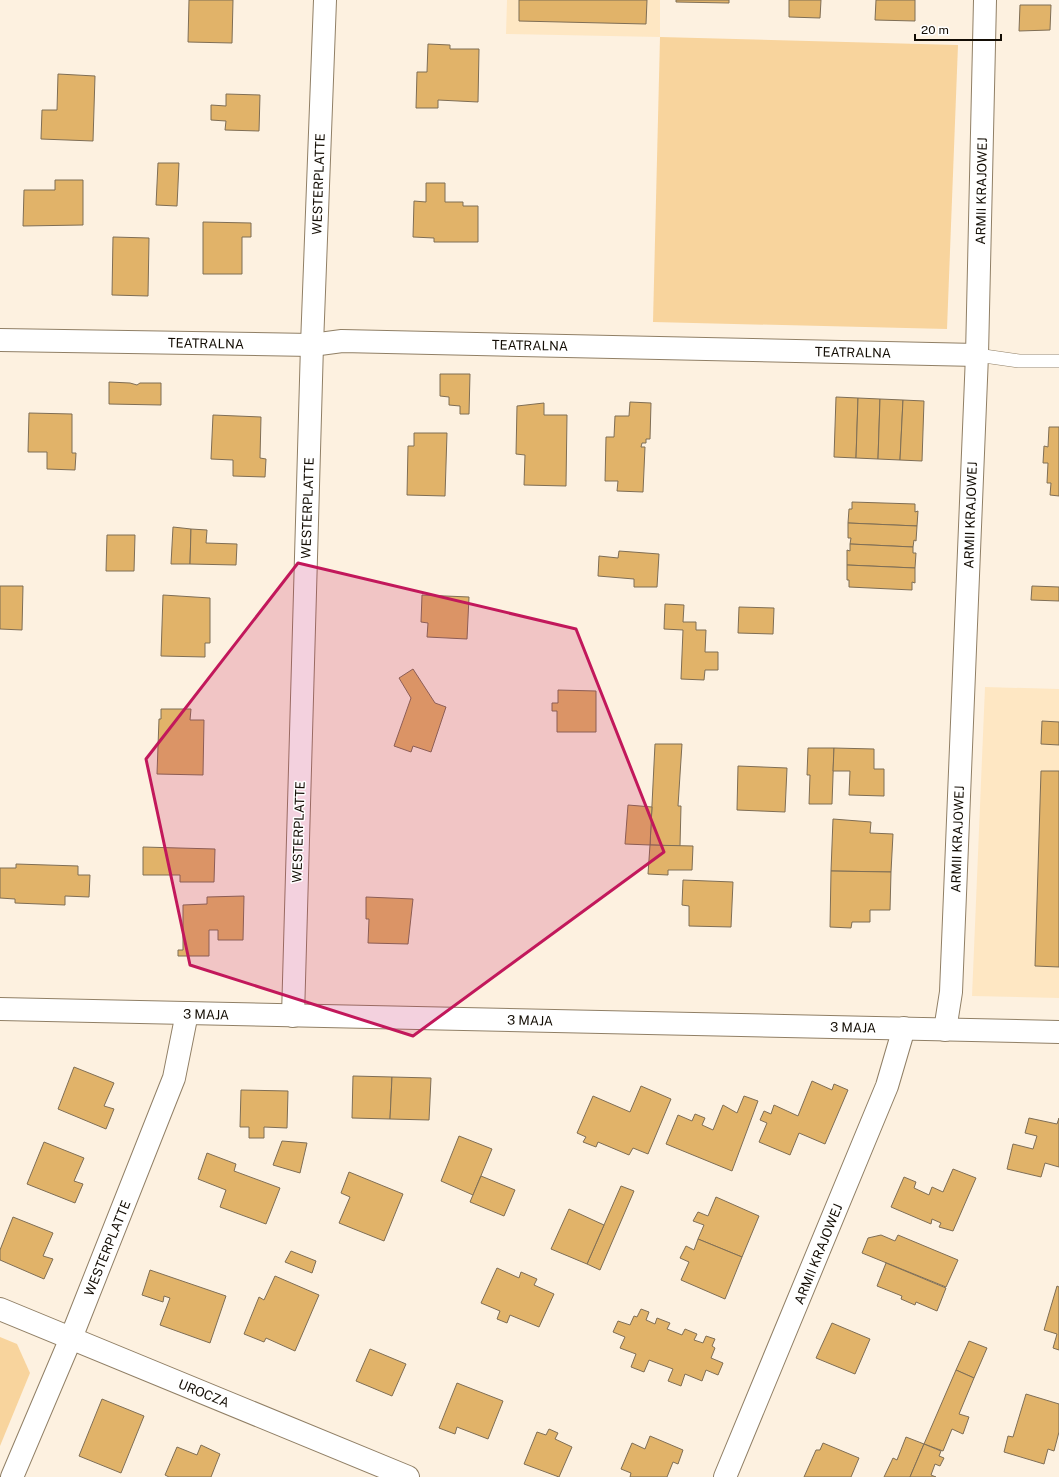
<svg xmlns="http://www.w3.org/2000/svg" width="1059" height="1477" viewBox="0 0 1059 1477" font-family="'Public Sans',sans-serif">
<style>
.built{fill:#fee7c3}
.green{fill:#f8d49d}
.building{fill:#e1b369;stroke:#7f6e55}
.lines{fill:none;stroke-linecap:round;stroke-linejoin:round}
.service-casing{stroke:#907f65;stroke-width:14}
.minor-casing{stroke:#907f65;stroke-width:24}
.tertiary-casing{stroke:#907f65;stroke-width:24}
.service{stroke:#fff;stroke-width:13}
.minor{stroke:#fff;stroke-width:22}
.tertiary{stroke:#fff;stroke-width:22}
.marked{fill:#c2185b;fill-opacity:0.2;stroke:#c2185b;stroke-width:3;stroke-linejoin:round}
.labels{text-anchor:middle;stroke-width:3;stroke-linejoin:round;paint-order:stroke}
.street-label{font-size:13px;fill:#130d04;stroke:#fff}
</style>
<rect width="100%" height="100%" fill="#fdf1e0"/>
<g class="built">
<polygon points="507,0 660,0 660,37 506,34"/>
<polygon points="985,687 1059,689 1059,998 972,996"/>
</g>
<g class="green">
<polygon points="660,37 958,45 947,329 653,322"/>
<polygon points="0,1337 17,1344 30,1373 0,1446"/>
</g>
<g class="building">
<polygon points="189,0 233,0 232,43 188,42"/>
<polygon points="519,0 647,0 646,24 519,21"/>
<polygon points="676,0 729,0 729,3 676,2"/>
<polygon points="789,0 821,0 820,18 789,17"/>
<polygon points="876,0 915,0 915,21 875,20"/>
<polygon points="1020,5 1051,5 1050,30 1019,31"/>
<polygon points="428,44 450,45 450,49 479,49 478,102 438,100 438,108 416,108 417,72 427,72"/>
<polygon points="58,74 95,76 93,141 41,139 42,110 57,110"/>
<polygon points="226,94 260,95 259,131 225,130 226,121 211,120 211,105 226,106"/>
<polygon points="158,163 179,163 177,206 156,205"/>
<polygon points="55,180 83,180 83,225 23,226 24,190 55,190"/>
<polygon points="426,183 445,183 445,202 463,202 463,206 478,206 478,242 434,242 434,238 413,237 414,201 426,202"/>
<polygon points="203,222 251,223 251,237 242,237 242,274 203,274"/>
<polygon points="113,237 149,238 148,296 112,295"/>
<polygon points="440,374 470,374 469,414 460,414 460,406 449,405 449,397 440,396"/>
<polygon points="109,382 130,383 137,385 140,383 161,383 161,405 109,404"/>
<polygon points="836,397 858,398 856,458 834,457"/>
<polygon points="858,398 880,399 878,459 856,458"/>
<polygon points="880,399 903,400 900,460 878,459"/>
<polygon points="903,400 924,401 922,461 900,460"/>
<polygon points="630,402 651,403 650,439 646,439 646,443 642,443 641,447 645,447 643,492 617,491 618,481 605,481 606,437 614,437 615,416 629,416"/>
<polygon points="544,403 544,415 567,415 566,486 524,485 525,455 516,454 517,406"/>
<polygon points="29,413 72,414 72,453 76,453 75,470 47,469 47,452 28,452"/>
<polygon points="213,415 261,417 260,458 266,459 265,477 233,476 233,460 211,459"/>
<polygon points="1049,427 1059,427 1059,496 1050,495 1051,483 1047,483 1048,463 1043,463 1044,446 1048,447"/>
<polygon points="414,433 447,433 445,496 407,495 408,446 414,446"/>
<polygon points="852,502 915,504 915,512 918,511 917,526 848,523 849,509 852,509"/>
<polygon points="848,523 917,526 916,541 914,540 913,547 850,544 851,538 848,538"/>
<polygon points="173,527 191,529 190,564 171,564"/>
<polygon points="191,529 207,530 206,543 237,544 236,565 190,564"/>
<polygon points="107,535 135,535 134,571 106,571"/>
<polygon points="850,544 913,547 913,553 916,553 915,568 847,565 847,550 850,551"/>
<polygon points="619,551 659,554 657,587 634,587 634,579 598,576 599,556 618,558"/>
<polygon points="847,565 915,568 915,583 912,582 912,590 849,587 849,580 847,580"/>
<polygon points="0,586 23,586 22,630 0,629"/>
<polygon points="1032,586 1059,587 1059,601 1031,600"/>
<polygon points="163,595 210,598 210,643 205,643 205,657 161,656"/>
<polygon points="422,595 469,597 467,639 427,637 428,623 421,622"/>
<polygon points="665,604 684,605 683,622 696,622 696,630 706,630 705,652 718,652 718,670 705,670 704,680 681,679 683,630 664,629"/>
<polygon points="739,607 774,608 773,634 738,633"/>
<polygon points="413,669 435,703 446,707 431,752 413,746 411,752 394,746 411,698 399,678"/>
<polygon points="558,690 596,691 596,732 557,732 557,711 552,711 552,703 558,703"/>
<polygon points="161,709 191,709 190,720 204,720 203,775 157,774 159,719 161,719"/>
<polygon points="1042,721 1059,722 1059,745 1041,744"/>
<polygon points="655,744 682,744 678,806 681,806 680,846 650,845"/>
<polygon points="808,748 834,748 832,804 809,804 810,775 807,775"/>
<polygon points="834,748 874,749 874,769 884,769 884,796 849,795 850,771 833,771"/>
<polygon points="738,766 787,768 785,812 737,810"/>
<polygon points="1041,771 1059,771 1059,967 1035,966"/>
<polygon points="628,805 652,807 650,845 625,844"/>
<polygon points="833,819 871,822 870,833 893,834 891,872 831,871"/>
<polygon points="650,845 693,846 692,870 668,870 668,875 648,874"/>
<polygon points="143,847 215,849 214,882 180,882 180,875 143,875"/>
<polygon points="16,864 78,866 78,875 90,875 89,897 65,896 65,905 15,903 15,899 0,898 0,868 16,868"/>
<polygon points="831,871 891,872 890,910 870,910 870,922 852,922 851,928 830,927"/>
<polygon points="683,880 733,882 731,927 689,926 689,906 682,905"/>
<polygon points="244,896 243,940 218,940 218,930 209,930 209,956 178,956 178,950 183,950 183,905 207,904 207,897"/>
<polygon points="366,897 413,899 408,944 368,943 369,919 366,919"/>
<polygon points="74,1067 114,1083 104,1106 114,1109 106,1129 58,1109"/>
<polygon points="353,1076 392,1077 390,1119 352,1118"/>
<polygon points="392,1077 431,1078 429,1120 390,1119"/>
<polygon points="812,1081 832,1090 834,1084 848,1090 825,1144 799,1133 790,1155 759,1142 767,1123 760,1120 764,1111 771,1114 774,1105 798,1116"/>
<polygon points="641,1086 671,1099 648,1154 633,1148 629,1155 598,1142 596,1147 583,1142 586,1137 577,1133 593,1096 630,1112"/>
<polygon points="241,1090 288,1091 287,1128 264,1127 264,1138 249,1138 249,1127 240,1127"/>
<polygon points="744,1096 758,1101 732,1171 666,1144 678,1115 692,1121 695,1114 705,1118 702,1125 713,1130 723,1105 737,1113"/>
<polygon points="1029,1118 1057,1124 1059,1118 1059,1167 1045,1163 1041,1177 1007,1169 1013,1144 1033,1149 1037,1136 1025,1133"/>
<polygon points="459,1136 492,1149 473,1195 441,1181"/>
<polygon points="282,1141 307,1143 300,1173 273,1165"/>
<polygon points="44,1142 84,1158 74,1181 83,1184 75,1203 27,1184"/>
<polygon points="207,1153 236,1164 234,1171 280,1188 266,1224 220,1207 226,1190 198,1179"/>
<polygon points="953,1169 976,1178 953,1231 939,1227 941,1223 932,1219 931,1224 891,1207 904,1177 916,1182 914,1188 929,1195 932,1187 943,1192"/>
<polygon points="349,1172 403,1194 384,1241 339,1223 350,1197 341,1193"/>
<polygon points="481,1176 515,1190 504,1216 470,1202"/>
<polygon points="621,1186 634,1191 600,1270 587,1264"/>
<polygon points="716,1197 759,1216 742,1257 698,1239 704,1225 693,1221 698,1212 708,1216"/>
<polygon points="569,1209 604,1225 587,1264 551,1249"/>
<polygon points="13,1217 53,1233 43,1256 53,1259 44,1279 0,1260 0,1250"/>
<polygon points="881,1235 895,1241 898,1235 958,1260 946,1287 862,1253 868,1238"/>
<polygon points="698,1239 742,1257 725,1299 681,1280 689,1262 680,1258 686,1246 694,1250"/>
<polygon points="291,1251 316,1261 312,1273 285,1262"/>
<polygon points="886,1263 946,1288 937,1311 916,1302 915,1305 901,1299 902,1296 877,1286"/>
<polygon points="497,1268 519,1278 521,1272 537,1279 534,1285 554,1294 539,1327 510,1315 507,1323 497,1319 500,1311 481,1303"/>
<polygon points="150,1270 226,1296 210,1343 160,1325 170,1298 164,1296 163,1302 142,1295"/>
<polygon points="275,1276 319,1295 295,1351 266,1338 264,1342 244,1334 259,1297 264,1300"/>
<polygon points="1057,1286 1059,1287 1059,1350 1053,1348 1057,1334 1044,1330"/>
<polygon points="641,1309 649,1312 646,1320 655,1324 657,1318 670,1323 667,1329 682,1335 685,1329 697,1334 694,1340 703,1343 706,1336 715,1339 712,1346 715,1348 711,1358 723,1363 718,1375 706,1370 702,1381 685,1374 681,1386 668,1381 673,1369 649,1360 644,1372 631,1367 636,1354 620,1348 625,1337 613,1332 618,1321 630,1325 634,1316 637,1317"/>
<polygon points="832,1323 870,1339 855,1374 816,1358"/>
<polygon points="969,1341 987,1348 974,1378 956,1370"/>
<polygon points="370,1349 406,1364 392,1396 356,1381"/>
<polygon points="956,1370 974,1378 959,1414 969,1417 963,1434 952,1429 943,1451 924,1444"/>
<polygon points="457,1383 503,1401 488,1439 457,1427 455,1434 439,1428"/>
<polygon points="1026,1394 1059,1404 1059,1432 1054,1451 1048,1449 1044,1464 1004,1452 1008,1436 1013,1437"/>
<polygon points="102,1399 144,1416 121,1473 79,1456"/>
<polygon points="549,1429 558,1433 555,1439 572,1447 559,1477 524,1464 537,1432 546,1435"/>
<polygon points="650,1436 683,1450 678,1464 673,1462 667,1477 630,1477 631,1473 621,1469 632,1443 645,1449"/>
<polygon points="906,1437 924,1444 910,1477 884,1477 893,1458 897,1460"/>
<polygon points="823,1443 859,1458 851,1477 804,1477 816,1450 820,1450"/>
<polygon points="924,1444 941,1451 939,1456 944,1458 940,1466 935,1464 931,1475 936,1477 910,1477"/>
<polygon points="201,1445 220,1454 211,1477 169,1477 165,1475 177,1447 197,1455"/>
</g>
<g class="lines">
<defs>
<polyline id="service" points="977,355 1019,361 1059,361"/>
<g id="minor">
<polyline points="0,340 312,345 342,341 977,355"/>
<polyline points="293,1016 312,345 325,0"/>
<polyline points="945,1030 951,992 977,355 985,0"/>
<polyline points="0,1309 408,1477"/>
<polyline points="12,1477 71,1338 174,1078 187,1013"/>
<polyline points="725,1477 887,1086 904,1028"/>
</g>
<polyline id="tertiary" points="0,1009 1059,1032"/>
</defs>
<use href="#service" class="service-casing"/>
<use href="#minor" class="minor-casing"/>
<use href="#tertiary" class="tertiary-casing"/>
<use href="#service" class="service"/>
<use href="#minor" class="minor"/>
<use href="#tertiary" class="tertiary"/>
</g>
<path class="marked" d="M298,563L576,629L664,852L413,1036L190,965L146,759Z"/>
<g class="labels">
<g class="street-label">
<text transform="translate(318 184) rotate(-88)" y="5">WESTERPLATTE</text>
<text transform="translate(981 191) rotate(-89)" y="5">ARMII KRAJOWEJ</text>
<text transform="translate(206 343) rotate(1)" y="5">TEATRALNA</text>
<text transform="translate(530 345) rotate(1)" y="5">TEATRALNA</text>
<text transform="translate(853 352) rotate(1)" y="5">TEATRALNA</text>
<text transform="translate(307 508) rotate(-88)" y="5">WESTERPLATTE</text>
<text transform="translate(970 515) rotate(-88)" y="5">ARMII KRAJOWEJ</text>
<text transform="translate(298 832) rotate(-88)" y="5">WESTERPLATTE</text>
<text transform="translate(957 839) rotate(-88)" y="5">ARMII KRAJOWEJ</text>
<text transform="translate(206 1014) rotate(1)" y="5">3 MAJA</text>
<text transform="translate(530 1020) rotate(1)" y="5">3 MAJA</text>
<text transform="translate(853 1027) rotate(1)" y="5">3 MAJA</text>
<text transform="translate(107 1248) rotate(-68)" y="5">WESTERPLATTE</text>
<text transform="translate(818 1254) rotate(-68)" y="5">ARMII KRAJOWEJ</text>
<text transform="translate(204 1393) rotate(22)" y="5">UROCZA</text>
</g>
</g>
<path d="M915 34v6h86v-6" fill="none" stroke="#130d04" stroke-width="2"/>
<text x="921" y="34" font-size="12" fill="#130d04" stroke="#ffffff" stroke-width="3" paint-order="stroke">20 m</text>
</svg>
